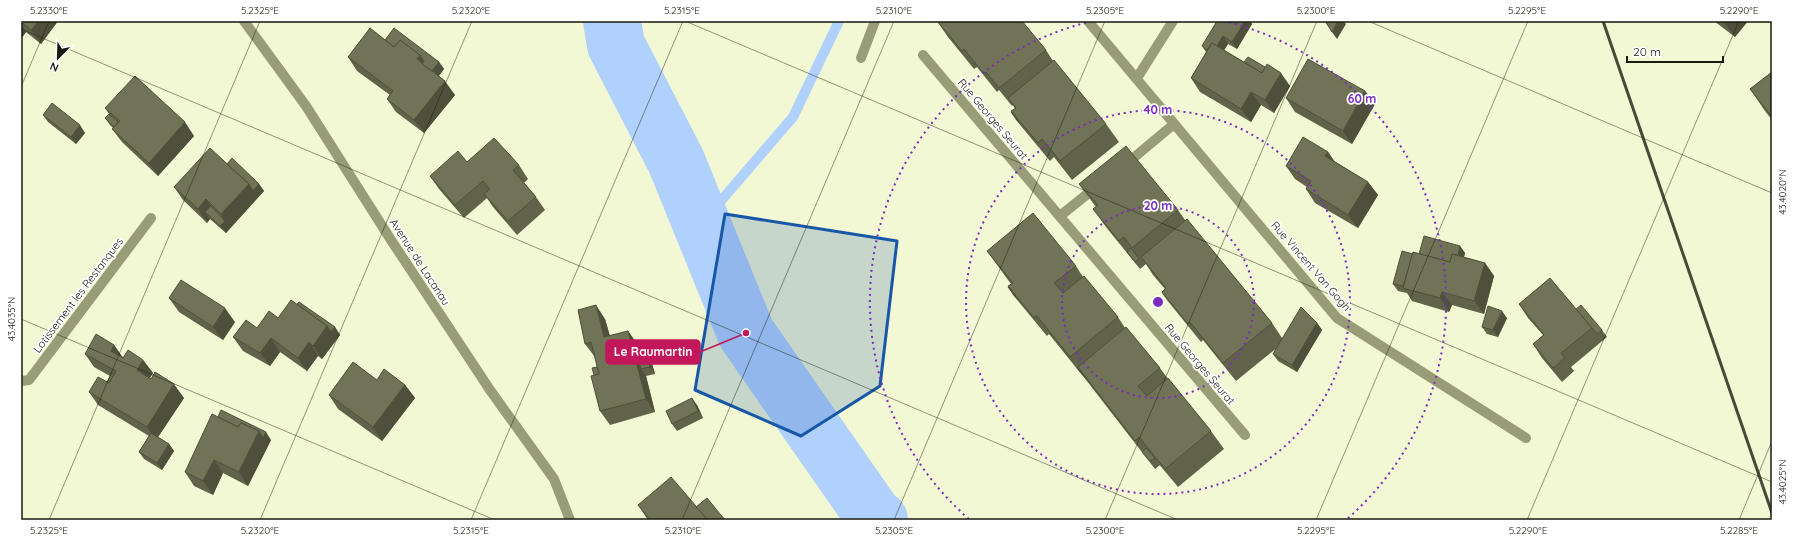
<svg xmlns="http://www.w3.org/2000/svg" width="1793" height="541" viewBox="0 0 1793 541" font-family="Quicksand,sans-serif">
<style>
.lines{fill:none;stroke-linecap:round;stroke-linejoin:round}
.stream{stroke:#b0d0fd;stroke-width:10}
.river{stroke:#b0d0fd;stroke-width:58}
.service{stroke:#989d77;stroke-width:10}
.minor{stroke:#989d77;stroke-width:10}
.tertiary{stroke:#989d77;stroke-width:10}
.rail{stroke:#484a39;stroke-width:3}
.wall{fill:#606349}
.shaded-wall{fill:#4e503c}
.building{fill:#707355;stroke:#4e503c}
.marked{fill:#1757a8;fill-opacity:0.2;stroke:#1757a8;stroke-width:3;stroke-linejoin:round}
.ticks{fill:none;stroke:#191a0e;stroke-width:1;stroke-opacity:0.45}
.ring{fill:none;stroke:#7b2cbf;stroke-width:2;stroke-dasharray:2 4}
.labels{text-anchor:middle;stroke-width:3.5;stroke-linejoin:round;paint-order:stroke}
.street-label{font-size:11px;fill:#191a0e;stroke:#fff}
.centre{fill:#7b2cbf;stroke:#fff;stroke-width:2}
.ring-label{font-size:12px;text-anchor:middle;font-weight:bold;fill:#7b2cbf;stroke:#fff;stroke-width:3.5;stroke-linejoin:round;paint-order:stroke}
.leader{fill:none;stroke:#c2185b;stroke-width:1.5}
.callout-dot{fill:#c2185b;stroke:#fff;stroke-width:1.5}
.callout{fill:#c2185b;stroke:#c2185b;stroke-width:1.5}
.callout-label{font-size:12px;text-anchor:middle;font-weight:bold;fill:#fff}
.neatline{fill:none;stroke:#191a0e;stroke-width:1.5}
.ticks-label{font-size:10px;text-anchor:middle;fill:#191a0e}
</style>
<rect width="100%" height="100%" fill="#f2f7d4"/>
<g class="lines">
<polyline class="stream" points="701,224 793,117 839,21"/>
<polyline class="river" points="612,21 616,45 676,161 746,333 873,515 879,520"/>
<g class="service">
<polyline points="923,55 1245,435"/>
<polyline points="1125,165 1174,124"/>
<polyline points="1060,216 1096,187"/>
</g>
<g class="minor">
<polyline points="1088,21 1337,318 1526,438"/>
<polyline points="861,58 875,21"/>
<polyline points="1137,78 1173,21"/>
<polyline points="21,381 29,380 151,218"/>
</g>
<polyline class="tertiary" points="244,21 306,106 391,240 490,390 554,479 570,520"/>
<polyline class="rail" points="1603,21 1772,513"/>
</g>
<g class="wall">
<polygon points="21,21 58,21 41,44 26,32 21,39"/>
<polygon points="937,21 1046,50 1053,61 1106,124 1119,142 1072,180 1054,157 1050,161 1016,120 1011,112 1015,109 1013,105 1012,106 999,90 997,92 977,67 974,69 948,37"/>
<polygon points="1217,21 1250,21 1252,24 1237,49 1228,44 1224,50 1244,62 1290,86 1274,113 1261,105 1251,122 1200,92 1191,78 1206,52 1202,46"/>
<polygon points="1714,21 1748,21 1735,37"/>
<polygon points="348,57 439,62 444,69 439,76 455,95 424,133 396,112 387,99 390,95 357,71"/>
<polygon points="1772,72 1772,120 1765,111 1750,89"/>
<polygon points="1365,91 1375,104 1352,144 1295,112 1286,98"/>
<polygon points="105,108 194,136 158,176 122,142 112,129 113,128 110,125 105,118 109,114"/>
<polygon points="43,115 85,133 76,144 48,122"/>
<polygon points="1328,152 1334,161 1368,182 1378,195 1358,228 1315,203 1306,189 1307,187 1295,179 1286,166"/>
<polygon points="467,162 519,165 528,179 524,183 536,197 545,210 517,235 493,207 487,198 464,218 439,189 430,176"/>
<polygon points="227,164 259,184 264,191 226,233 210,219 207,223 183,200 174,187"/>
<polygon points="1079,184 1178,210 1185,220 1272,323 1282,338 1317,323 1322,330 1297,372 1278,361 1273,354 1278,347 1236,381 1203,340 1201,342 1167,300 1162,293 1165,289 1153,275 1146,264 1140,269 1106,227 1093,209 1096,207"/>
<polygon points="1460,246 1465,253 1464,257 1485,263 1494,276 1484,314 1452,305 1449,312 1412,301 1407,293 1398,291 1393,284 1413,254 1419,254"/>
<polygon points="987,251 1076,266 1083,277 1118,317 1125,328 1160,368 1168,379 1211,431 1224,449 1178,487 1158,463 1160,465 1155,469 1090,385 1049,334 1047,336 1013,295 1008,287 1011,284 1000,269"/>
<polygon points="169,298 235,322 223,340 179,312"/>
<polygon points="297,304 335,327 340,335 322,359 318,356 307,371 280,352 270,366 243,351 233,337 257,328 278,318"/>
<polygon points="1519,304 1576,309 1602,330 1607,337 1571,367 1574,371 1562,382 1542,358 1533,344 1543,335 1528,318"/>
<polygon points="1507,318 1498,337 1487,334 1482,327"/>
<polygon points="605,319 610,336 628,331 637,344 648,350 655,374 646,376 655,412 610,425 600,411 594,375 597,367 595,357 585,344"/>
<polygon points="114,345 123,358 143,360 153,373 150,378 184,398 158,437 169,444 174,451 162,470 144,459 139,452 149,436 98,405 89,392 107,382 110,376 94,367 85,354"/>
<polygon points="405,385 415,398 382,441 338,409 329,395"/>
<polygon points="697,405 703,418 677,431 672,424"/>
<polygon points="218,417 271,440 248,486 223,473 213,495 194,486 185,472"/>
<polygon points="638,505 696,507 725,520 648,520"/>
</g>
<g class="shaded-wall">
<polygon points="39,21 58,21 41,44 31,30"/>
<polygon points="1245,21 1250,21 1252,24 1237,49 1232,42"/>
<polygon points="1338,21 1343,21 1346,24 1337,39 1332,32"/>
<polygon points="1723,21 1748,21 1735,37"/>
<polygon points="21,25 26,32 21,39"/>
<polygon points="1223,36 1228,44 1218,60 1213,53"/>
<polygon points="420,55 429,68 417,59"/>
<polygon points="439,62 444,69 435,80 430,73"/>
<polygon points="1281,73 1290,86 1274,113 1265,100"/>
<polygon points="445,81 455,95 424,133 414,120"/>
<polygon points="1365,91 1375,104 1352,144 1343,131"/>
<polygon points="1251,92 1261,105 1251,122 1241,109"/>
<polygon points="185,122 194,136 158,176 149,163"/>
<polygon points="80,125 85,133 76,144 71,137"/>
<polygon points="1328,152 1337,165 1325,156"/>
<polygon points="1368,182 1378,195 1358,228 1348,215"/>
<polygon points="249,184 259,184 264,191 226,233 220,226 225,221 221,214"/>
<polygon points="206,199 216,213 205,212 210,219 207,223 198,209"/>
<polygon points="1460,246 1465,253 1459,276 1454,269"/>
<polygon points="1485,263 1494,276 1484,314 1474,301"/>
<polygon points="1442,292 1452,305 1449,312 1440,298"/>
<polygon points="596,305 605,319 614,351 604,337"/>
<polygon points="225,308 235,322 223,340 213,327"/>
<polygon points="1502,311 1507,318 1498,337 1493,330"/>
<polygon points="1317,323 1322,330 1297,372 1292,365"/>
<polygon points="327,326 335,327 340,335 322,359 313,346"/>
<polygon points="628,331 638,345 641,369 646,376 655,412 646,399"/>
<polygon points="271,338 280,352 270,366 260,353"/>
<polygon points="309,342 318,356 307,371 298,358"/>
<polygon points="643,343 648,350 655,374 650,367"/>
<polygon points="114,345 124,359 111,351"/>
<polygon points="143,360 153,373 146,383 137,370"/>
<polygon points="174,384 184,398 156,440 147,427"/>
<polygon points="405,385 415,398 382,441 373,427"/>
<polygon points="692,398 697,405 703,418 698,411"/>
<polygon points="259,431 266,432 271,440 248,486 239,472"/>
<polygon points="169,444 174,451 162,470 157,463"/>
<polygon points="214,460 223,473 213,495 203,481"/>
</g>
<g class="building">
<polygon points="21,21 39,21 31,30 21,22"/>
<polygon points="937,21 1022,21 1046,50 999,88 986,72 984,74 964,49 962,51"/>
<polygon points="1217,21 1245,21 1232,42 1223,36 1217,46 1212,43 1207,50 1202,46"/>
<polygon points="1325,21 1338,21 1332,32"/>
<polygon points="370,28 394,47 400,40 420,55 417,59 445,81 414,120 387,99 393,91 348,57"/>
<polygon points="394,28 439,62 432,71 422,64 424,61 420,55 400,40 394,47 385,40"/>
<polygon points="1212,43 1262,73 1267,64 1281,73 1265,100 1251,92 1241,109 1191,78"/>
<polygon points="1248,57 1265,67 1262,73 1244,62"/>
<polygon points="1308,59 1365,91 1343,131 1286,98"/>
<polygon points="1054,60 1106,124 1060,161 1042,139 1038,143 1011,111 1016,108 1008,98"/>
<polygon points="1772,72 1772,117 1750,89"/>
<polygon points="135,76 185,122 149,163 112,129 120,121 105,108"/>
<polygon points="52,103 80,125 71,137 43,115"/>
<polygon points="1011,112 1012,112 1019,122"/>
<polygon points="109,114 118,122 114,127 105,118"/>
<polygon points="1303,137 1328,152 1325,156 1368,182 1348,215 1306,189 1311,181 1286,166"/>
<polygon points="494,138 519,165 513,170 536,197 508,221 484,194 490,189 483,181 455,205 430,176 458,151 467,162"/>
<polygon points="1126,146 1178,210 1132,248 1124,237 1119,241 1093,209 1098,205 1079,184"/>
<polygon points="210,148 249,184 221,214 206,199 198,209 174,187"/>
<polygon points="232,158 259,184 253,191 249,184 227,164"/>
<polygon points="211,206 225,221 220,226 205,212"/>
<polygon points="1033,213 1076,266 1054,283 1063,293 1084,276 1118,317 1070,357 1037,316 1034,318 1008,286 1013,283 987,251"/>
<polygon points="1187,219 1272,323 1223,363 1190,322 1188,324 1162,292 1166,288 1141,257"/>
<polygon points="1424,236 1460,246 1458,255 1452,254 1450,262 1419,254"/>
<polygon points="1131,248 1139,259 1135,262 1127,252"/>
<polygon points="1402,251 1413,254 1403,286 1393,284"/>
<polygon points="1413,252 1450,262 1452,254 1485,263 1474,301 1442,292 1440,298 1403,288"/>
<polygon points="1550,278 1592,328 1561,353 1565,358 1553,368 1533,344 1544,335 1519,304"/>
<polygon points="181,280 225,308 213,327 169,298"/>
<polygon points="1008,287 1009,287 1016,297"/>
<polygon points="291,300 327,326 313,346 309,342 298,358 271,338 260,353 233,337 246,320 257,328 269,311 278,318"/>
<polygon points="299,302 335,327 331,332 327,326 297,304"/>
<polygon points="596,305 604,337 628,331 646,399 600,411 591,376 599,374 591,342 585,344 578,310"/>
<polygon points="1581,305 1602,330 1597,334 1576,309"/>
<polygon points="1488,306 1502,311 1493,330 1482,327"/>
<polygon points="1301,307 1317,323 1292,365 1273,354"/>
<polygon points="1126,327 1160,368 1138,386 1147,396 1168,378 1211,431 1165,469 1139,437 1135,441 1078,367"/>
<polygon points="96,334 114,345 111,351 123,358 128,350 143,360 137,370 151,379 155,372 174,384 147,427 89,392 98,377 109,383 116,371 85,354"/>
<polygon points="643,343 650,367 641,369 634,345"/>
<polygon points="353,362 377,380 384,369 405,385 373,427 329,395"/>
<polygon points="597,367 599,374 594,375 592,368"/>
<polygon points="1078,367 1085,377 1077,368"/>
<polygon points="112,373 114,374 109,383 107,382"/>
<polygon points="692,398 698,411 672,424 666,411"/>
<polygon points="221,410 266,432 263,438 259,431 241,423 238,427 218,417"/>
<polygon points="212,414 238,427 241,423 259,431 239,472 214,460 203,481 185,472"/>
<polygon points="151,433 169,444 157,463 139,452"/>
<polygon points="1146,448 1155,458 1150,461 1142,452"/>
<polygon points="671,477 708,520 650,520 638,505"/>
<polygon points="707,498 725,520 708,520 696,507"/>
</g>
<path class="marked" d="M725,214L897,241L880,386L801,436L695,390Z"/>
<path class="ticks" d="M685,21L1772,482M1368,21L1772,193M21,29L1178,520M21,87L49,21M21,319L495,520M49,520L260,21M260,520L472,21M471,520L683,21M682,520L894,21M894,520L1105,21M1105,520L1317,21M1316,520L1528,21M1527,520L1739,21M1739,520L1772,441"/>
<g class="ring">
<circle cx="1158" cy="302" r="96"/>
<circle cx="1158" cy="302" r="192"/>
<path d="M969 519A288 288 0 0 1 1093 21M1223 21A288 288 0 0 1 1347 519"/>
</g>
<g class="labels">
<g class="street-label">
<text transform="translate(993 119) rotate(50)" y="4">Rue Georges Seurat</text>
<text transform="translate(420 262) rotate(57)" y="4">Avenue de Lacanau</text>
<text transform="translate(1311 266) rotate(49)" y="4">Rue Vincent Van Gogh</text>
<text transform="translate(78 295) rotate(-53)" y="4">Lotissement les Restanques</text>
<text transform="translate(1200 364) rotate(50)" y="4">Rue Georges Seurat</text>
</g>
</g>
<circle cx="1158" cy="302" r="6" class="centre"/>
<g class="ring-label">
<text x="1362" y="103">60 m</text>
<text x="1158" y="114">40 m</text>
<text x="1158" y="210">20 m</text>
</g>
<path class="leader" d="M746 333L700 352"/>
<circle class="callout-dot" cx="746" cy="333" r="4"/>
<rect class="callout" x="606" y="340" width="94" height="24" rx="4"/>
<g class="callout-label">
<text x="653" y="356">Le Raumartin</text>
</g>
<rect width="1793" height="541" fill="none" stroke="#ffffff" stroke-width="44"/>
<g transform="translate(58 58) rotate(203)" stroke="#ffffff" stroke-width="3" paint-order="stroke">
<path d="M0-3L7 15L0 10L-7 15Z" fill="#191a0e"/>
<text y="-6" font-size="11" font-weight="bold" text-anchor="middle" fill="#191a0e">N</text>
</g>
<path d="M1627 56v6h96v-6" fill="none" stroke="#191a0e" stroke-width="2"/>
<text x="1633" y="56" font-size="12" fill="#191a0e" stroke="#ffffff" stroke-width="3" paint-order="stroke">20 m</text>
<rect x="22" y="22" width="1749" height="497" class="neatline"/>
<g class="ticks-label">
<text x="49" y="14">5.2330°E</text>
<text x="260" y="14">5.2325°E</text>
<text x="471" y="14">5.2320°E</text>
<text x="682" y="14">5.2315°E</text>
<text x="894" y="14">5.2310°E</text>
<text x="1105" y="14">5.2305°E</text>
<text x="1316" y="14">5.2300°E</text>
<text x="1527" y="14">5.2295°E</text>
<text x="1739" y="14">5.2290°E</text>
<text transform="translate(1782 192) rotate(-90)" y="4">43.4020°N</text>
<text transform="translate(11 319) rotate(-90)" y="4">43.4035°N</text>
<text transform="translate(1782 482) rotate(-90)" y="4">43.4025°N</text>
<text x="49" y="534">5.2325°E</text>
<text x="260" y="534">5.2320°E</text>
<text x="471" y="534">5.2315°E</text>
<text x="683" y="534">5.2310°E</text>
<text x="894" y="534">5.2305°E</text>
<text x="1105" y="534">5.2300°E</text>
<text x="1316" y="534">5.2295°E</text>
<text x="1528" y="534">5.2290°E</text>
<text x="1739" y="534">5.2285°E</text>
</g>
</svg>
